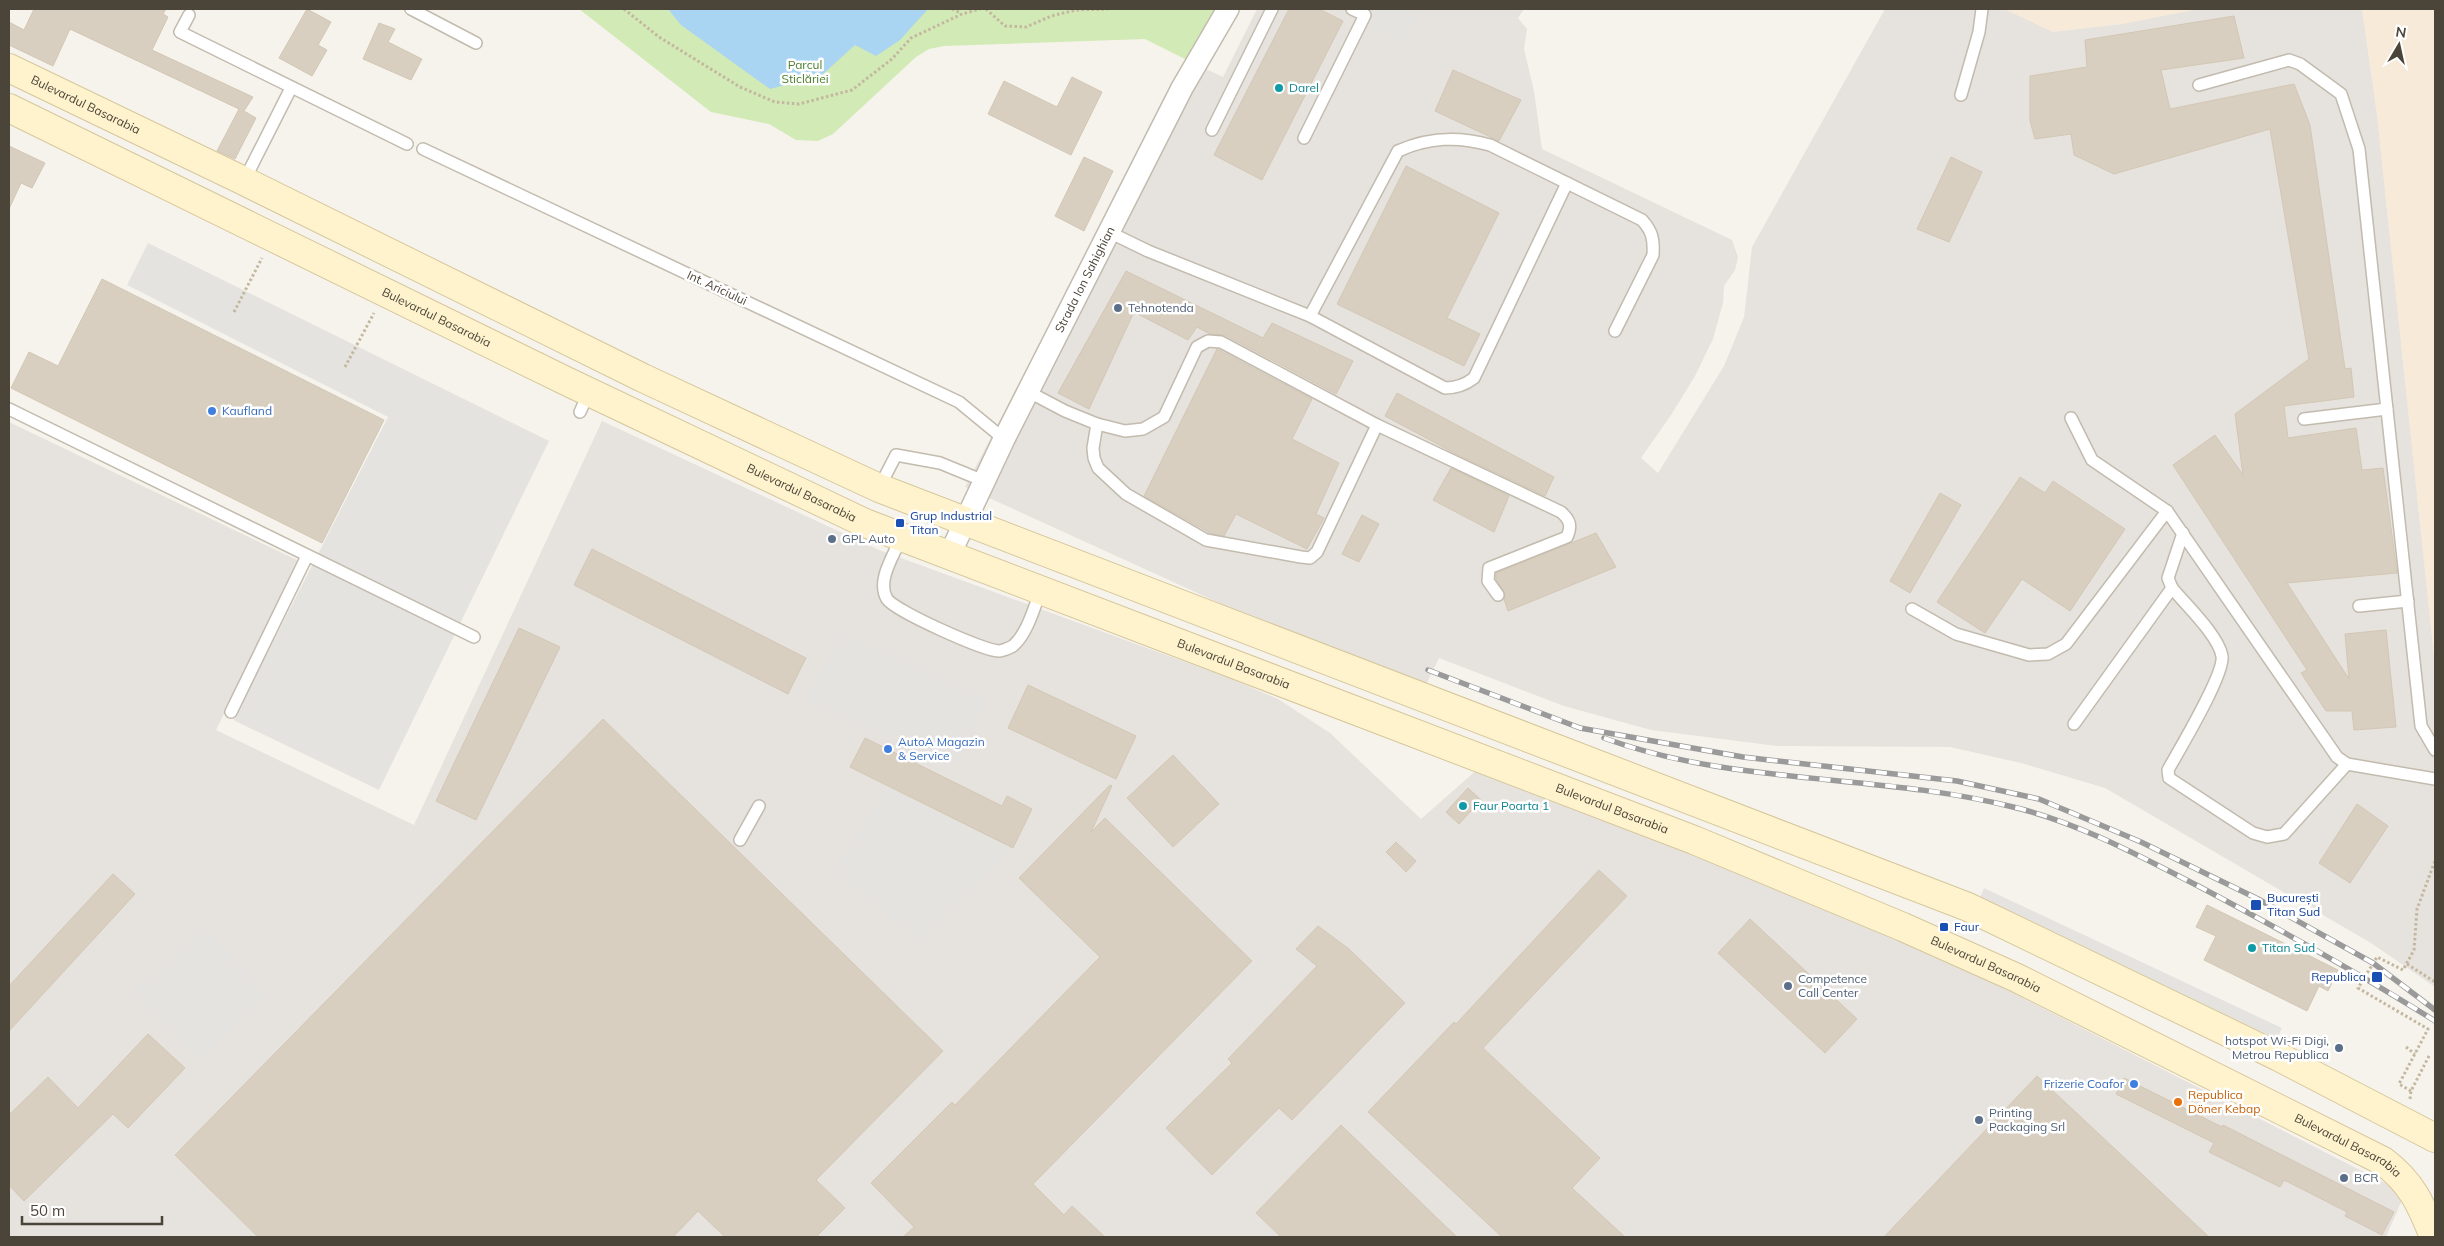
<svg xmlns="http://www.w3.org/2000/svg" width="2444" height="1246" viewBox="0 0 2444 1246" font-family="Mulish,sans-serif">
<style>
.commercial{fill:#f7ead8}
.industrial{fill:#e6e2dd}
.green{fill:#d2eab5}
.parking{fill:#e5e3e0}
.water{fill:#a9d4f2}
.building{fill:#d8cfc1;stroke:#d3c7b4}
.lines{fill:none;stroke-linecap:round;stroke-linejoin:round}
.lane-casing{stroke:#c2bbae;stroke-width:14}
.street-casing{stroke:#c2bbae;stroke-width:24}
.secondary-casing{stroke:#d6c79b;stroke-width:30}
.path{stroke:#c4b79f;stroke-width:3;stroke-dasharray:2.5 2.5;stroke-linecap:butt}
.lane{stroke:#fff;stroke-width:11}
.street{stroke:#fff;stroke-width:21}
.secondary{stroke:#fff3cd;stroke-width:28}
.rail-casing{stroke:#9a9a9a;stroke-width:5.5}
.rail{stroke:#fff;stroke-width:4;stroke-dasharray:11;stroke-linecap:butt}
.culture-dot{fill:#0f9aa8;stroke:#fff;stroke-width:2}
.service-dot{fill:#5c6f8a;stroke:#fff;stroke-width:2}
.shop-dot{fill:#3f7fe0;stroke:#fff;stroke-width:2}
.transit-dot{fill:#1a4fb4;stroke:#fff;stroke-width:2}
.food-dot{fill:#e8710a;stroke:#fff;stroke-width:2}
.labels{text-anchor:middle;stroke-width:5;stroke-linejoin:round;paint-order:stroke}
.park-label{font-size:12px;fill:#4a7f2a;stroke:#fff}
.culture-label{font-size:12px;fill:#0d838f;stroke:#fff;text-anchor:start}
.street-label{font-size:12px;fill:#4b4439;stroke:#fff}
.service-label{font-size:12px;fill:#4e5e75;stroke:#fff;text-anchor:start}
.shop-label{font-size:12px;fill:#366cbe;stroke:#fff;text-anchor:start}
.transit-label{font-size:12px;fill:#164399;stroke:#fff;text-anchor:start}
.food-label{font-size:12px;fill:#c56008;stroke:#fff;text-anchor:start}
</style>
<rect width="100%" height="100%" fill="#f6f3ec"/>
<g class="commercial">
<polygon points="2004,9 2198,9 2122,24 2053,32"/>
<polygon points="2362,9 2435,9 2435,666 2377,115"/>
</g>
<g class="industrial">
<polygon points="1257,9 1524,9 1518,18 1527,29 1524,49 1534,91 1542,149 1732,240 1738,257 1735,270 1724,286 1723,303 1713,339 1695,376 1671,415 1641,458 1658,473 1724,366 1744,317 1752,247 1885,9 2004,9 2053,32 2122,24 2198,9 2362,9 2377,115 2435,666 2435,987 2371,943 2105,788 2021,763 1950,747 1777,746 1651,730 1564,706 1439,658 1421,695 965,487 1189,61 1223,77"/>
<polygon points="602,421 879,550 1229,678 1278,699 1330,733 1421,819 1479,768 1792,893 1982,977 2405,1193 2386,1237 9,1237 9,422 299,561 216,730 414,825"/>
</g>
<polygon class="green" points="579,9 1214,9 1189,61 1145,39 944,46 929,49 916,57 833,134 818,141 796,140 769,124 711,112"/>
<g class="parking">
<polygon points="1369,9 1421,9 1405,45 1369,28 1376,12"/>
<polygon points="148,243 549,441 379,790 233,720 388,417 127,285"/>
<polygon points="842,632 988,698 954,770 804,700"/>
<polygon points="886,785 1013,848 922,944 833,872"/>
<polygon points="1984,888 2282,1028 2277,1039 1979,900"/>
<polygon points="204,927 269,996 199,1060 130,995"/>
</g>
<polygon class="water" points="668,9 928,9 900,40 876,56 855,45 822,75 770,89 681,25"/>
<g class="building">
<polygon points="34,9 166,9 163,14 168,17 152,50 253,97 244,111 256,118 235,159 217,151 239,109 70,29 53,66 9,45 9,22 24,30"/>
<polygon points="307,9 331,22 318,45 327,50 312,76 279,58"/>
<polygon points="1289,9 1319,9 1343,21 1262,180 1214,155"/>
<polygon points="2234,16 2244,58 2161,70 2170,109 2294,84 2310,125 2345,369 2351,368 2354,397 2284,406 2288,438 2356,428 2362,470 2383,468 2397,573 2287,583 2349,679 2345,634 2386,630 2396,727 2354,730 2352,711 2326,711 2301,673 2307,670 2173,465 2215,435 2243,475 2235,414 2309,359 2270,129 2114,174 2074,155 2071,134 2035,139 2030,121 2030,76 2087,67 2085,40"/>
<polygon points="379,23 395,29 388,42 422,59 411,80 363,59"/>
<polygon points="1453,70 1521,100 1499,141 1435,111"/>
<polygon points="1072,77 1102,92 1071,155 988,114 1004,81 1057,107"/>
<polygon points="9,146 45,163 32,188 21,183 9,209"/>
<polygon points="1084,157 1113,171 1084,231 1055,216"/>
<polygon points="1951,157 1982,172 1949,242 1917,229"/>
<polygon points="1406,166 1499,213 1447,318 1480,334 1464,366 1337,304"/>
<polygon points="1126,271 1263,338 1272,323 1353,361 1336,394 1225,335 1210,334 1197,327 1188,340 1134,312 1089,409 1058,393"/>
<polygon points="102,279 384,420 322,543 11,388 29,352 58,366"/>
<polygon points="1217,349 1312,399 1292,439 1339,463 1316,514 1324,518 1307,549 1236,514 1224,536 1212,534 1144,496"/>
<polygon points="1397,393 1554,477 1545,496 1458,455 1385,416"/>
<polygon points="1451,468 1509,496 1494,532 1433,500"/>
<polygon points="2020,477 2045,493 2053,481 2125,529 2070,611 2022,579 1985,633 1937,602"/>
<polygon points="1940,493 1961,505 1910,593 1890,581"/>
<polygon points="1362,515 1379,524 1359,562 1342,554"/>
<polygon points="1596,533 1616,567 1508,611 1504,599 1505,594 1496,579 1496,573"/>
<polygon points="592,549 806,658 788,694 574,585"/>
<polygon points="519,628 560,647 476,820 436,801"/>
<polygon points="1028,685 1136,736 1116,779 1008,728"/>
<polygon points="603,719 943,1051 816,1180 845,1208 816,1237 725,1237 698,1211 673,1237 258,1237 175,1155"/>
<polygon points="865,738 1002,806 1007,796 1032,809 1013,848 850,767"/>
<polygon points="1173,755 1219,804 1173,847 1127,798"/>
<polygon points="1110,785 1112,786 1091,832 1105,818 1252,961 1033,1184 1064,1215 1072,1206 1105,1237 903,1237 914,1227 871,1183 952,1102 955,1105 1100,957 1019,878"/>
<polygon points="1468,788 1481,800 1459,824 1446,812"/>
<polygon points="2357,804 2388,826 2350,883 2319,863"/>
<polygon points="1396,842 1416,861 1406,872 1386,852"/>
<polygon points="1599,870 1627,896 1483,1048 1600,1158 1572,1188 1625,1237 1502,1237 1368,1112 1454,1022 1456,1024"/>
<polygon points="113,874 135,894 9,1031 9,986"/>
<polygon points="2207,905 2338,970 2328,991 2319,986 2307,1011 2204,960 2216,936 2196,927"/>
<polygon points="1750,919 1857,1019 1825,1053 1718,953"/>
<polygon points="1318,926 1349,949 1405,1003 1292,1120 1279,1108 1212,1175 1166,1128 1232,1063 1228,1059 1317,966 1296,949"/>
<polygon points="148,1034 185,1068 128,1128 113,1114 24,1201 9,1185 9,1115 48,1077 78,1108"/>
<polygon points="2037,1076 2209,1237 1884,1237"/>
<polygon points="2124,1078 2222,1127 2223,1125 2394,1212 2382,1235 2345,1216 2347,1212 2284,1180 2280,1187 2209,1152 2214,1143 2116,1094"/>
<polygon points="1341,1125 1438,1219 1457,1237 1281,1237 1256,1213"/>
</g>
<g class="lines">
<defs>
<g id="lane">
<polyline points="411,9 476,43"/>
<polyline points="189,15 180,32 407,144"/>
<polyline points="2199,85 2289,60 2300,64 2341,94 2359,149 2421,726 2435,750"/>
<polyline points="1961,95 1979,32 1982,9"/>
<polyline points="1212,130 1272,9"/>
<polyline points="1304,138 1365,15 1352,9"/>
<polyline points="423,149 959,402 1004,439"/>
<polyline points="244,181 291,88"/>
<path d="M1109,232L1148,251L1310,316L1445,388C1457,388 1465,385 1474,378L1567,183"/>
<path d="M1310,316L1398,151C1429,137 1458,136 1490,145L1642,220C1652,231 1654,239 1653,255L1615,331"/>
<polyline points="1029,392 1065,411 1097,424 1093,448 1094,458 1098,468 1126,494 1206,540 1301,557 1310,558 1317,552 1377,425"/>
<polyline points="9,409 474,637"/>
<polyline points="580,412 589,392"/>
<polyline points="2071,418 2092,460 2167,511 2337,757 2347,764 2435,779"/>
<polyline points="2304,419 2387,409"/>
<path d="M1097,424L1125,431L1143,429L1164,417L1197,347L1208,341L1221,342L1377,425L1561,512C1570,520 1572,526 1567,537L1489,568L1488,581L1498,595"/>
<polyline points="879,488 896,455 940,463 984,481"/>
<path d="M2183,533L2168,578L2172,588C2186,605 2218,635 2222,656C2225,674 2179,750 2168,770L2169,778L2253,833L2267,837L2284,834L2347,764"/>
<path d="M901,538C894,555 876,581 887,599C895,611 986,652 1000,651C1004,650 1012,647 1014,645C1028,632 1034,607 1041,590"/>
<polyline points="2359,606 2408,601"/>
<polyline points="1912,609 1956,634 2029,655 2048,654 2066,644 2167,511"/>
<polyline points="231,712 307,556"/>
<polyline points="2074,724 2172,588"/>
<polyline points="740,840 759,806"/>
</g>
<g id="street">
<path id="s1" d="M949,556L1004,439L1182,88L1228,9"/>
</g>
<g id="secondary">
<path id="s2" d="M9,68L244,181L643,378L879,488L1968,907L2279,1057L2435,1138"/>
<path id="s3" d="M9,108L566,381L865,523L1694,840L1903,927L2017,978L2383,1161C2412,1183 2421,1204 2434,1237"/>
</g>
</defs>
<use href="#lane" class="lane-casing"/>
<use href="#street" class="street-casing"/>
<use href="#secondary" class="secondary-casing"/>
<g class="path">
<polyline points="624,9 659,37 740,87 775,102 799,104 852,90 892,59 911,38 962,14 980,9"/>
<polyline points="952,9 961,13"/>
<polyline points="986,9 1005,26 1026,27 1051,16 1076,10 1108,9"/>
<polyline points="234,312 262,258"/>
<polyline points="345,367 374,313"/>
<polyline points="2407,964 2435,982"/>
<polyline points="2406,1047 2415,1054"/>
<polyline points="2411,1091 2399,1084 2428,1029 2358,988 2377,957 2403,970 2414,950 2417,909 2435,861"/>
<polyline points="2410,1099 2411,1091 2430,1054"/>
</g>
<use href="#lane" class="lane"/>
<use href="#street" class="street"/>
<use href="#secondary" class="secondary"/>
<defs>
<g id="rail">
<polyline points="1428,670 1580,728 1743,757 1957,781 2039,799 2141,842 2258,899 2373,963 2435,1010"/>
<path d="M1604,738C1735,786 1879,773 2013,807C2080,823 2141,857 2202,888C2281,930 2359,973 2435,1021"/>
</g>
</defs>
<use href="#rail" class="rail-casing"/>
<use href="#rail" class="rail"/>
</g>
<g class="culture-dot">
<circle cx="1279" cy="88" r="5"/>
<circle cx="1463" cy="806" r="5"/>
<circle cx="2252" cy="948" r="5"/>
</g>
<g class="service-dot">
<circle cx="1118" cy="308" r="5"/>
<circle cx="832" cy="539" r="5"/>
<circle cx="1788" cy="986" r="5"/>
<circle cx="2339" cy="1048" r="5"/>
<circle cx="1979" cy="1120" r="5"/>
<circle cx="2344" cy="1178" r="5"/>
</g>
<g class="shop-dot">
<circle cx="212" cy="411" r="5"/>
<circle cx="888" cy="749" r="5"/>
<circle cx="2134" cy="1084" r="5"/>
</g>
<g class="transit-dot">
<rect x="895" y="518" width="10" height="10" rx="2.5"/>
<rect x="2250" y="899" width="12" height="12" rx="2.5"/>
<rect x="1939" y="922" width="10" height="10" rx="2.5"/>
<rect x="2371" y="971" width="12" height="12" rx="2.5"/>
</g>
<circle class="food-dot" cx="2178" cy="1102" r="5"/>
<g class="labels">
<g class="park-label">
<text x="805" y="69">Parcul<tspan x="805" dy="14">Sticlăriei</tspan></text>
</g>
<g class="culture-label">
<text x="1289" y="92">Darel</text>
<text x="1473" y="810">Faur Poarta 1</text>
<text x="2262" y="952">Titan Sud</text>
</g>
<g class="street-label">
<text dy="4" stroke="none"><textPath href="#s2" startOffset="85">Bulevardul Basarabia</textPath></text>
<text dy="4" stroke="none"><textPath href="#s1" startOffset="308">Strada Ion Sahighian</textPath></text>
<text transform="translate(717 288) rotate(25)" y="4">Int. Ariciului</text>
<text dy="4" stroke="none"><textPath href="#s3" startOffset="476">Bulevardul Basarabia</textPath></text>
<text dy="4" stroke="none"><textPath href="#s3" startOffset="881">Bulevardul Basarabia</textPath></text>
<text dy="4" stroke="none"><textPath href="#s3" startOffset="1346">Bulevardul Basarabia</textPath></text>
<text dy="4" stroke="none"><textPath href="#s3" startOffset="1751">Bulevardul Basarabia</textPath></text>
<text dy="4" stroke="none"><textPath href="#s3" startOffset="2156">Bulevardul Basarabia</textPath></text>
<text dy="4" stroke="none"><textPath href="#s3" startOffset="2561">Bulevardul Basarabia</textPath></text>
</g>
<g class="service-label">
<text x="1128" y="312">Tehnotenda</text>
<text x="842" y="543">GPL Auto</text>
<text x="1798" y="983">Competence<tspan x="1798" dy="14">Call Center</tspan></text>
<text x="2329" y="1045" text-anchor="end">hotspot Wi-Fi Digi,<tspan x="2329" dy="14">Metrou Republica</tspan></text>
<text x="1989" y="1117">Printing<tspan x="1989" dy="14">Packaging Srl</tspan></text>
<text x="2354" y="1182">BCR</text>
</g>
<g class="shop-label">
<text x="222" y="415">Kaufland</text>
<text x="898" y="746">AutoA Magazin<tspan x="898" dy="14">&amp; Service</tspan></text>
<text x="2124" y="1088" text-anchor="end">Frizerie Coafor</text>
</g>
<g class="transit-label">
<text x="910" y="520">Grup Industrial<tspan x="910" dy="14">Titan</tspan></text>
<text x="2267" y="902">București<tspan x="2267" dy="14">Titan Sud</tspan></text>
<text x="1954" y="931">Faur</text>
<text x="2366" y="981" text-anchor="end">Republica</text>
</g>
<g class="food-label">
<text x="2188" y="1099">Republica<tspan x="2188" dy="14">Döner Kebap</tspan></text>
</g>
</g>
<rect width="2444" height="1246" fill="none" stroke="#4b4439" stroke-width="20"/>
<g transform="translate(2399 45) rotate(9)" stroke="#ffffff" stroke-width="4" paint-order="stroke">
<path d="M0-4L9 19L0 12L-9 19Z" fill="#4b4439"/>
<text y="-8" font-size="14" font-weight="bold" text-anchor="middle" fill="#4b4439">N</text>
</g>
<path d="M22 1216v8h140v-8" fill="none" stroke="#4b4439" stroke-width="2.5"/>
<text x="30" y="1216" font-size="15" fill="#4b4439" stroke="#ffffff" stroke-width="4" paint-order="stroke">50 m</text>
</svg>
